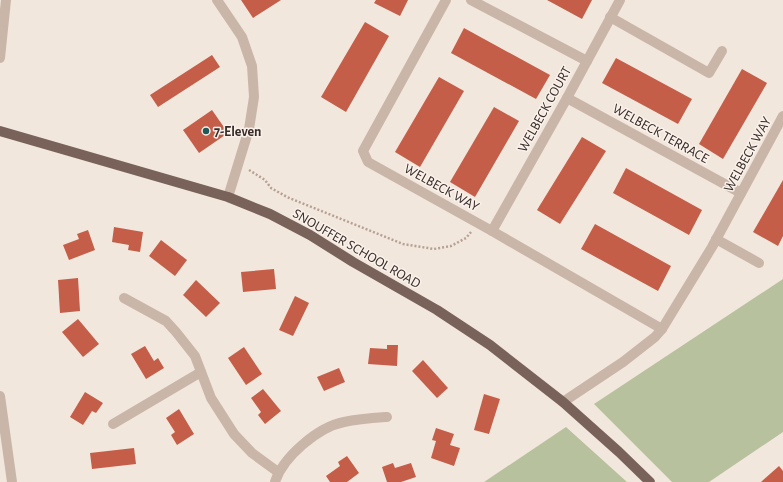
<svg xmlns="http://www.w3.org/2000/svg" width="783" height="482" viewBox="0 0 783 482" font-family="'Alegreya Sans',sans-serif">
<style>
.green{fill:#b7c19d}
.building{fill:#c45e49}
.lines{fill:none;stroke-linecap:round;stroke-linejoin:round}
.path{stroke:#b6a093;stroke-width:2.5;stroke-dasharray:2 2;stroke-linecap:butt}
.minor{stroke:#cab6a9;stroke-width:10}
.major{stroke:#79625a;stroke-width:10}
.poi-dot{fill:#1f5958;stroke:#faf1ea;stroke-width:1.5}
.labels{text-anchor:middle;stroke-width:3;stroke-linejoin:round;paint-order:stroke}
.street-label{font-size:14px;fill:#372c29;stroke:#faf1ea}
.poi-label{font-size:14px;font-weight:bold;fill:#372c29;stroke:#faf1ea;text-anchor:start}
</style>
<rect width="100%" height="100%" fill="#f2e7dd"/>
<g class="green">
<polygon points="783,279 783,432 709,482 672,482 594,404"/>
<polygon points="566,427 627,482 484,482"/>
</g>
<g class="building">
<polygon points="241,0 281,0 253,18"/>
<polygon points="376,0 408,0 400,16 374,3"/>
<polygon points="547,0 592,0 582,19"/>
<polygon points="365,22 389,36 346,112 321,97"/>
<polygon points="464,28 550,75 536,99 451,53"/>
<polygon points="212,55 220,67 158,107 150,95"/>
<polygon points="616,58 692,99 678,124 602,83"/>
<polygon points="742,69 767,83 723,159 699,144"/>
<polygon points="439,77 464,91 420,167 395,152"/>
<polygon points="494,107 519,121 475,197 450,182"/>
<polygon points="212,110 228,133 199,153 183,130"/>
<polygon points="582,137 606,151 560,224 537,210"/>
<polygon points="626,168 702,210 689,235 613,193"/>
<polygon points="783,180 783,236 778,246 753,232"/>
<polygon points="595,224 671,266 658,291 581,249"/>
<polygon points="114,227 143,232 140,252 128,250 129,245 112,242"/>
<polygon points="88,230 95,250 69,260 63,245 79,239 77,234"/>
<polygon points="161,240 187,260 175,276 149,256"/>
<polygon points="274,269 276,289 243,292 241,272"/>
<polygon points="78,278 80,311 60,313 58,280"/>
<polygon points="196,280 220,303 206,317 183,295"/>
<polygon points="295,296 309,303 293,336 279,330"/>
<polygon points="78,319 99,344 83,357 62,332"/>
<polygon points="387,345 398,345 397,366 368,364 370,348 387,349"/>
<polygon points="145,346 154,361 158,358 164,368 146,379 131,354"/>
<polygon points="244,347 262,374 246,385 228,358"/>
<polygon points="423,360 448,388 437,398 412,371"/>
<polygon points="339,368 345,382 324,391 317,377"/>
<polygon points="263,389 281,411 265,424 258,415 261,412 251,398"/>
<polygon points="85,392 103,403 96,413 92,411 83,425 70,417"/>
<polygon points="484,394 500,399 489,434 474,430"/>
<polygon points="179,409 194,434 177,445 171,435 175,432 166,418"/>
<polygon points="436,428 454,434 450,445 460,448 454,466 431,458 436,441 432,440"/>
<polygon points="134,448 136,464 92,469 90,453"/>
<polygon points="347,456 359,473 347,482 330,482 326,476 340,466 338,462"/>
<polygon points="393,463 395,468 411,463 416,477 401,482 387,482 382,467"/>
<polygon points="779,466 783,471 783,482 761,482"/>
</g>
<g class="lines">
<polyline class="path" points="249,170 265,180 271,188 287,197 403,244 434,249 451,246 466,238 471,232"/>
<g class="minor">
<polyline points="217,0 242,37 252,66 254,97 249,129 228,197"/>
<polyline points="446,0 363,151 368,162 492,231 662,329"/>
<polyline points="471,0 587,61"/>
<polyline points="610,17 709,73 722,51"/>
<polyline points="0,58 6,0"/>
<polyline points="567,98 741,193"/>
<polyline points="492,231 567,98 620,0"/>
<polyline points="716,239 759,263"/>
<polyline points="124,298 166,321 176,332 195,356 211,398 234,434 252,453 278,472"/>
<polyline points="0,396 12,482"/>
<polyline points="563,402 623,362 655,337 662,329 712,247 783,116"/>
<polyline points="113,424 201,372"/>
<path d="M275,482C283,457 318,427 344,422C358,419 373,418 387,417"/>
</g>
<polyline class="major" points="0,131 228,197 270,214 310,235 353,262 437,310 490,345 563,402 619,452 650,482"/>
</g>
<circle class="poi-dot" cx="206" cy="131" r="4"/>
<g class="labels">
<g class="street-label">
<text transform="translate(544 109) rotate(-61)" y="5">WELBECK COURT</text>
<text transform="translate(661 133) rotate(29)" y="5">WELBECK TERRACE</text>
<text transform="translate(747 154) rotate(-61)" y="5">WELBECK WAY</text>
<text transform="translate(442 187) rotate(29)" y="5">WELBECK WAY</text>
<text transform="translate(357 248) rotate(30)" y="5">SNOUFFER SCHOOL ROAD</text>
</g>
<g class="poi-label">
<text x="214" y="136">7-Eleven</text>
</g>
</g>
</svg>
